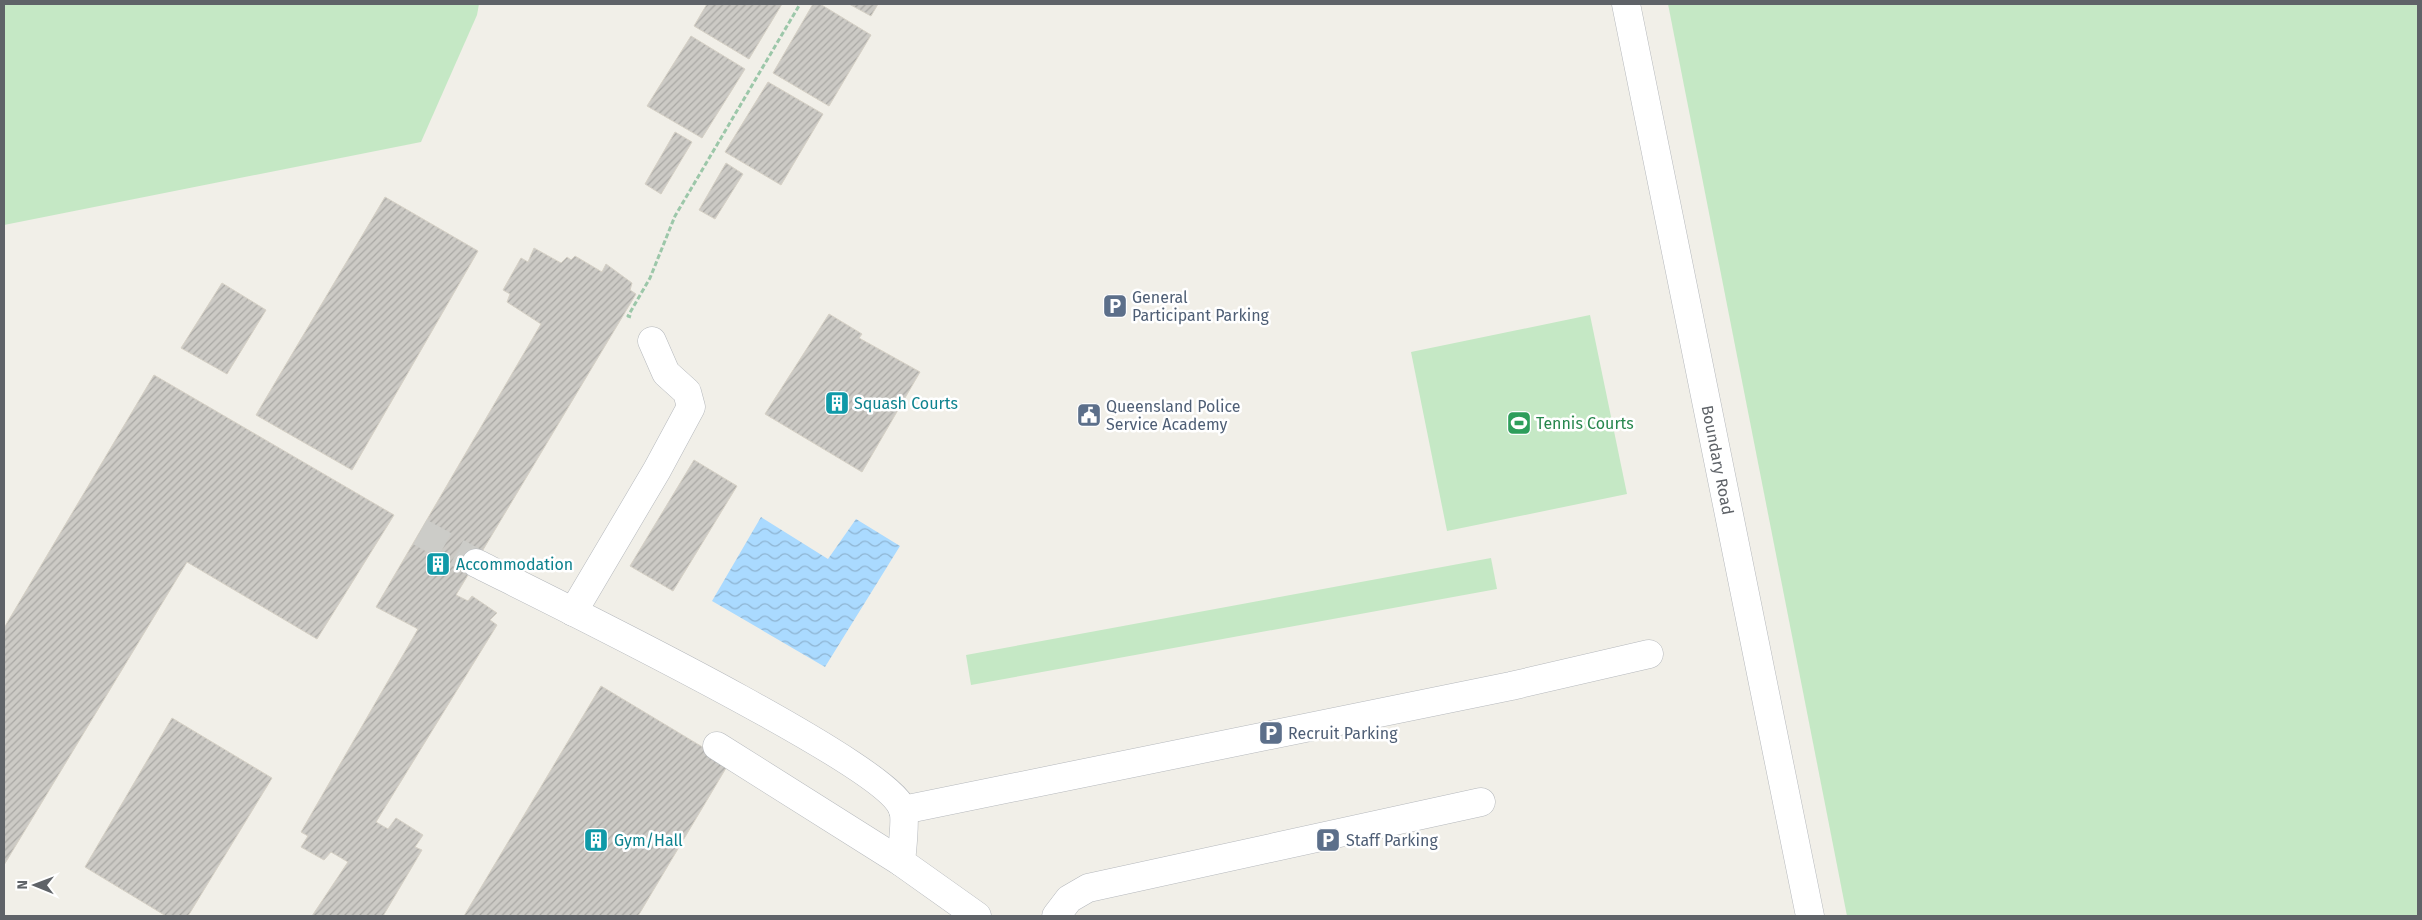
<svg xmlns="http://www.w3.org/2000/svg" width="2422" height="920" viewBox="0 0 2422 920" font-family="'Fira Sans',sans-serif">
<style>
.green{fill:#c5e8c5}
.water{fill:url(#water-waves)}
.building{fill:url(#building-hatch);stroke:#d6d1c6}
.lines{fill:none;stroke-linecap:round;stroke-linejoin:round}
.minor-tunnel{stroke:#ccccc8;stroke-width:28;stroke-dasharray:28 14;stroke-linecap:butt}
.minor-casing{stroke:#b5b8bc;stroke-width:29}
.path{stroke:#9cc7a9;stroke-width:3;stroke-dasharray:5 2.5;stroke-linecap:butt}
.minor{stroke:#fff;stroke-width:28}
.labels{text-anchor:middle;stroke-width:5;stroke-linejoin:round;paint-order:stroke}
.service-label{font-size:16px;fill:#4e5e75;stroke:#fff;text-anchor:start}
.culture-label{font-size:16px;fill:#0d838f;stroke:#fff;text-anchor:start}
.leisure-label{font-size:16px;fill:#27864d;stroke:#fff;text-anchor:start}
.street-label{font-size:16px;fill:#5f6368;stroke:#fff}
</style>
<defs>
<pattern id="water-waves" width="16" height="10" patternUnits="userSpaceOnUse" patternTransform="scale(1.25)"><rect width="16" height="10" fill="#aadaff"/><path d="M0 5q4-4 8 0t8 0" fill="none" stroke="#8eb4d2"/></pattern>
<pattern id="building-hatch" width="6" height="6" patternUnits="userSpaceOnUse" patternTransform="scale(1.25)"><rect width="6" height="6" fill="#cccac5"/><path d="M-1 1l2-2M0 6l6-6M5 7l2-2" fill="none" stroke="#a9a8a4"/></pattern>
</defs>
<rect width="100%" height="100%" fill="#f1efe8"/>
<g class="green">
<polygon points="4,4 479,4 477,15 421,142 4,225"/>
<polygon points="1668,4 2418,4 2418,916 1847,916"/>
<polygon points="1590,315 1627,494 1447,531 1411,352"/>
<polygon points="1491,558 1497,589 971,685 966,655"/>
</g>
<polygon class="water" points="761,517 828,559 856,519 900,546 825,667 712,601"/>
<g class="building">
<polygon points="707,4 782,4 749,59 694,26"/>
<polygon points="813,4 820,4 871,35 829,106 773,73"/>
<polygon points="849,4 878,4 871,16"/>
<polygon points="691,36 745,69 702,138 647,106"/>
<polygon points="768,82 823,114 781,185 725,152"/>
<polygon points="675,132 692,142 661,194 645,184"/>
<polygon points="726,163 743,174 715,219 699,210"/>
<polygon points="385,197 478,251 352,470 256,415"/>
<polygon points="534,248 561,263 567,257 571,260 575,256 602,272 606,264 632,283 630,290 636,294 456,595 468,601 472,596 497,613 490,620 497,625 376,822 388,829 396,818 423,835 415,847 422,850 383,916 312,916 348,862 331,852 324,860 301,847 308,836 301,832 418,629 376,607 541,324 507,302 510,294 503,290 521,258 528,262"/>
<polygon points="222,283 266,310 227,374 181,348"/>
<polygon points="829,314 862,334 859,338 920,372 862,472 765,414"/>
<polygon points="154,375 394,515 317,639 187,562 4,865 4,628"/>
<polygon points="694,460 737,486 673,591 630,566"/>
<polygon points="601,686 729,763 638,916 464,916"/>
<polygon points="172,718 272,778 188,916 166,916 85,867"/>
</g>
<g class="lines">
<polyline class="minor-tunnel" points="420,532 476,563"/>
<defs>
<g id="minor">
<polyline points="1626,4 1810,916"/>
<path d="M476,563C537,594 889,764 903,810C906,818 902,852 901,862L977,916"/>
<polyline points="573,612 657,470 691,407 687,392 666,373 652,341"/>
<polyline points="717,746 901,862"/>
<polyline points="903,810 1511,686 1649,654"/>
<polyline points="1056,916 1069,899 1088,888 1481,802"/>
</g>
</defs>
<use href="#minor" class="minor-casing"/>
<polyline class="path" points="631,317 628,316 650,278 675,216 800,4"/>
<use href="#minor" class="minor"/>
</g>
<defs>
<symbol id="parking-square" viewBox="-11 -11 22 22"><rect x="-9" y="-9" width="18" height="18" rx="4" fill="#5c6f8a" stroke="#fff"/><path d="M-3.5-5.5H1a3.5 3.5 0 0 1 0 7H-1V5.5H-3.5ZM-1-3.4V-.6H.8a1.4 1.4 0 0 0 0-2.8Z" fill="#fff"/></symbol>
<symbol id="building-square" viewBox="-11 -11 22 22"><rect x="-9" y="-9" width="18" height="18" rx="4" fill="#0f9aa8" stroke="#fff"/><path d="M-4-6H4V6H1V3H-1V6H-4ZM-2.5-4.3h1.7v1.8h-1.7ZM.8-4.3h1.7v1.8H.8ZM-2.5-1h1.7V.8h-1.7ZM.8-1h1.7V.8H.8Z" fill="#fff"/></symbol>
<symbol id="civic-square" viewBox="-11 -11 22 22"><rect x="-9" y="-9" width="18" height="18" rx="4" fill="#5c6f8a" stroke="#fff"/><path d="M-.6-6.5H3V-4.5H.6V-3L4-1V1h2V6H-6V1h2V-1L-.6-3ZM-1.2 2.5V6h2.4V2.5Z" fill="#fff"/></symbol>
<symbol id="stadium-square" viewBox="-11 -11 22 22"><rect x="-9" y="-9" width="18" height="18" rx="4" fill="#2e9e5b" stroke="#fff"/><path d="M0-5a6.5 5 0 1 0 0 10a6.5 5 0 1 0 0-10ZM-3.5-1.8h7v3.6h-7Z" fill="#fff"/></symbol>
</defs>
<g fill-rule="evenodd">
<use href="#parking-square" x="1101" y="292" width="28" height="28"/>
<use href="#building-square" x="823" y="389" width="28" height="28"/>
<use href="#civic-square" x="1075" y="401" width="28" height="28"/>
<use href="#stadium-square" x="1505" y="409" width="28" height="28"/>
<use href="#building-square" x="424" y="550" width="28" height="28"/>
<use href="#parking-square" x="1257" y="719" width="28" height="28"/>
<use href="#building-square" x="582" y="826" width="28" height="28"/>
<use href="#parking-square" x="1314" y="826" width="28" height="28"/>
</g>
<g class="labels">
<g class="service-label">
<text x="1132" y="303">General<tspan x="1132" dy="18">Participant Parking</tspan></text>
<text x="1106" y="412">Queensland Police<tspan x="1106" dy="18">Service Academy</tspan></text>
<text x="1288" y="739">Recruit Parking</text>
<text x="1346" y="846">Staff Parking</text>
</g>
<g class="culture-label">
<text x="854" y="409">Squash Courts</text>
<text x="456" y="570">Accommodation</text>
<text x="614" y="846">Gym/Hall</text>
</g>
<g class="leisure-label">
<text x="1536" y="429">Tennis Courts</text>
</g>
<g class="street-label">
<text transform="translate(1718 460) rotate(79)" y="6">Boundary Road</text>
</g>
</g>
<rect width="2422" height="920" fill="none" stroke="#5f6368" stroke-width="10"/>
<g transform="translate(35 885) rotate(271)" stroke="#ffffff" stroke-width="4" paint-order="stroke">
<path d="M0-4L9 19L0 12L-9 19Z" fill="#5f6368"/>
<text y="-8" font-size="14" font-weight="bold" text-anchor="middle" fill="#5f6368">N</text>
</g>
</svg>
